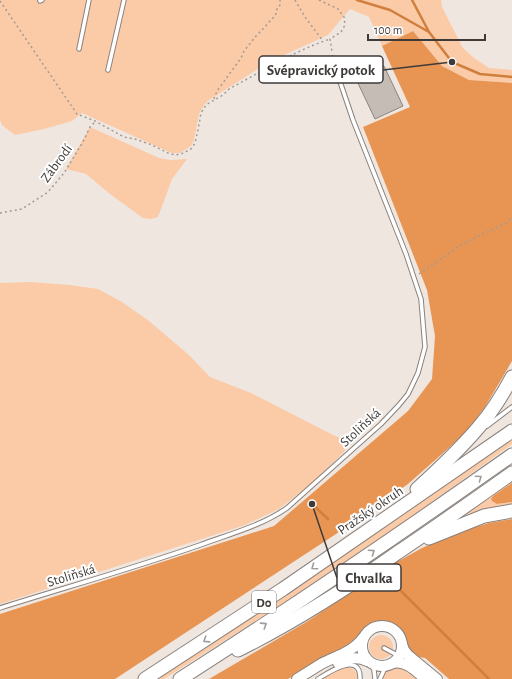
<svg xmlns="http://www.w3.org/2000/svg" width="512" height="679" viewBox="0 0 512 679" font-family="'Alegreya Sans',sans-serif">
<style>
.green{fill:#fbcaa7}
.forest{fill:#e89554}
.lines{fill:none;stroke-linecap:round;stroke-linejoin:round}
.stream{stroke:#d07f3c;stroke-width:2.5}
.building{fill:#c5bcb6;stroke:#8c847f}
.lane-casing{stroke:#89817c;stroke-width:5.5}
.secondary-casing{stroke:#89817c;stroke-width:12}
.highway-casing{stroke:#89817c;stroke-width:15}
.path{stroke:#a19b96;stroke-width:1.5;stroke-dasharray:2 3;stroke-linecap:butt}
.lane{stroke:#fff;stroke-width:3.5}
.secondary{stroke:#fff;stroke-width:10}
.highway{stroke:#fff;stroke-width:13}
.oneway{stroke:#9e9c9c}
.labels{text-anchor:middle;stroke-width:4;stroke-linejoin:round;paint-order:stroke}
.shield{fill:#fff;stroke:#787574;stroke-width:1}
.shield-label{font-size:13px;font-weight:bold;fill:#3e3a38}
.street-label{font-size:14px;fill:#3e3a38;stroke:#fff}
.leader{fill:none;stroke:#3e3a38;stroke-width:1.5}
.callout-dot{fill:#3e3a38;stroke:#fff;stroke-width:1.5}
.callout{fill:#fff;stroke:#3e3a38;stroke-width:1.5}
.callout-label{font-size:15px;text-anchor:middle;font-weight:bold;fill:#3e3a38}
</style>
<rect width="100%" height="100%" fill="#efe6e0"/>
<g class="green">
<polygon points="0,0 441,0 442,7 463,48 474,58 489,68 512,70 512,83 469,80 442,66 413,31 382,46 369,17 350,9 328,35 269,62 209,100 204,105 199,114 194,140 191,146 180,153 172,153 165,150 82,113 72,121 44,129 15,135 2,125 0,120"/>
<polygon points="90,127 159,158 170,160 187,159 172,179 158,217 151,219 143,218 110,194 86,174 66,169"/>
<polygon points="31,282 70,285 98,289 122,302 149,321 189,355 210,377 251,393 335,436 349,441 344,452 315,481 279,509 245,525 0,604 0,283"/>
<path d="M512,439V444C462,480 413,517 362,551C297,595 230,637 164,679H155L335,561Z"/>
<polygon points="512,480 512,483 493,496 491,499 492,501 497,504 512,502 512,505 484,510 468,514 467,512"/>
<circle cx="381" cy="647" r="12"/>
<path d="M346,667C353,667 358,672 357,679H322L336,671Z"/>
<path d="M398,667L405,669L416,679H383C386,670 389,669 398,667Z"/>
</g>
<g class="forest">
<polygon points="413,31 442,66 469,80 512,83 512,361 485,407 465,433 442,454 408,484 336,534 115,679 0,679 0,614 274,526 408,411 432,379 435,336 427,290 363,127 410,107 382,46"/>
<polygon points="512,483 512,502 497,504 492,501 491,499 493,496"/>
<polygon points="512,519 512,679 449,679 425,658 419,657 412,652 407,647 403,635 399,629 390,624 380,622 372,623 365,627 353,643 328,655 288,679 209,679 308,621 395,563 422,548 456,533 489,523"/>
</g>
<g class="lines">
<g class="stream">
<polyline points="357,0 390,10 429,32"/>
<polyline points="412,0 429,32 452,62 480,74 512,77"/>
<polyline points="312,504 328,519"/>
<polyline points="398,588 489,679"/>
</g>
</g>
<polygon class="building" points="384,66 403,106 375,119 356,79"/>
<g class="lines">
<defs>
<g id="lane">
<polyline points="40,1 42,0"/>
<polyline points="79,49 89,0"/>
<polyline points="108,70 124,0"/>
<polyline points="487,426 512,407"/>
<path d="M0,608C67,587 134,568 200,545C230,534 261,526 287,508L381,424L399,405L408,394L418,373L425,347L421,299L406,254L353,120L332,58"/>
<polyline points="384,648 399,656"/>
<polyline points="370,663 374,670 375,679"/>
<path d="M318,679C329,672 361,651 360,679"/>
<polyline points="380,679 384,670 390,665"/>
</g>
<g id="secondary">
<circle cx="382" cy="646" r="20"/>
<polyline points="402,644 404,650 408,655 437,679"/>
<path d="M338,663C348,658 357,656 367,661"/>
<path d="M393,663C406,660 416,671 425,679"/>
<path d="M297,679C305,674 313,669 321,664C336,656 353,652 363,638"/>
</g>
<g id="highway">
<path d="M417,489C438,470 459,450 478,428C491,413 503,394 512,377"/>
<polyline points="429,538 484,516 512,511"/>
<path d="M238,650C294,622 346,589 397,553C436,527 474,500 512,473"/>
<polyline points="145,679 283,589 512,431"/>
<path d="M180,679C293,607 403,532 512,455"/>
</g>
</defs>
<use href="#lane" class="lane-casing"/>
<use href="#secondary" class="secondary-casing"/>
<use href="#highway" class="highway-casing"/>
<g class="path">
<polyline points="295,0 305,17 323,41"/>
<polyline points="319,0 338,9 344,17 345,25 341,32 330,39 332,52"/>
<path d="M0,1L77,114L95,121L124,137L135,139L152,145L168,153L175,155L181,154L191,149L195,143L198,130L201,113L206,105L214,100L223,95L229,89L269,67C275,65 275,64 280,61C284,58 290,56 294,54C306,48 318,43 330,39"/>
<polyline points="214,99 217,91 241,58 244,51 256,36 261,31 269,22 275,16 277,11 277,8 280,5 280,0"/>
<polyline points="0,213 22,209 48,192 64,173 83,142 90,127 95,122"/>
<polyline points="419,274 462,244 506,223 512,217"/>
</g>
<use href="#lane" class="lane"/>
<use href="#secondary" class="secondary"/>
<use href="#highway" class="highway"/>
</g>
<defs><path id="oneway-chevron" d="M-2-3.5L2.5 0L-2 3.5" fill="none" stroke-width="1.6" stroke-linecap="round" stroke-linejoin="round"/></defs>
<g class="oneway">
<use href="#oneway-chevron" transform="translate(479 478) rotate(-35)"/>
<use href="#oneway-chevron" transform="translate(372 552) rotate(-34)"/>
<use href="#oneway-chevron" transform="translate(314 567) rotate(145)"/>
<use href="#oneway-chevron" transform="translate(264 625) rotate(-33)"/>
<use href="#oneway-chevron" transform="translate(206 640) rotate(147)"/>
</g>
<g class="labels">
<rect class="shield" x="252" y="591" width="24" height="22" rx="3"/>
<g class="shield-label">
<text x="264" y="607">D0</text>
</g>
<g class="street-label">
<text transform="translate(56 163) rotate(-54)" y="5">Zábrodí</text>
<text transform="translate(360 427) rotate(-43)" y="5">Stoliňská</text>
<text transform="translate(370 510) rotate(-34)" y="5">Pražský okruh</text>
<text transform="translate(71 575) rotate(-17)" y="5">Stoliňská</text>
</g>
</g>
<path class="leader" d="M452 62L383 70M312 504L337 578"/>
<g class="callout-dot">
<circle cx="452" cy="62" r="4"/>
<circle cx="312" cy="504" r="4"/>
</g>
<g class="callout">
<rect x="259" y="56" width="124" height="27" rx="4"/>
<rect x="337" y="564" width="64" height="27" rx="4"/>
</g>
<g class="callout-label">
<text x="321" y="75">Svépravický potok</text>
<text x="369" y="583">Chvalka</text>
</g>
<path d="M368 34v6h117v-6" fill="none" stroke="#3e3a38" stroke-width="2"/>
<text x="374" y="34" font-size="12" fill="#3e3a38" stroke="#ffffff" stroke-width="3" paint-order="stroke">100 m</text>
</svg>
